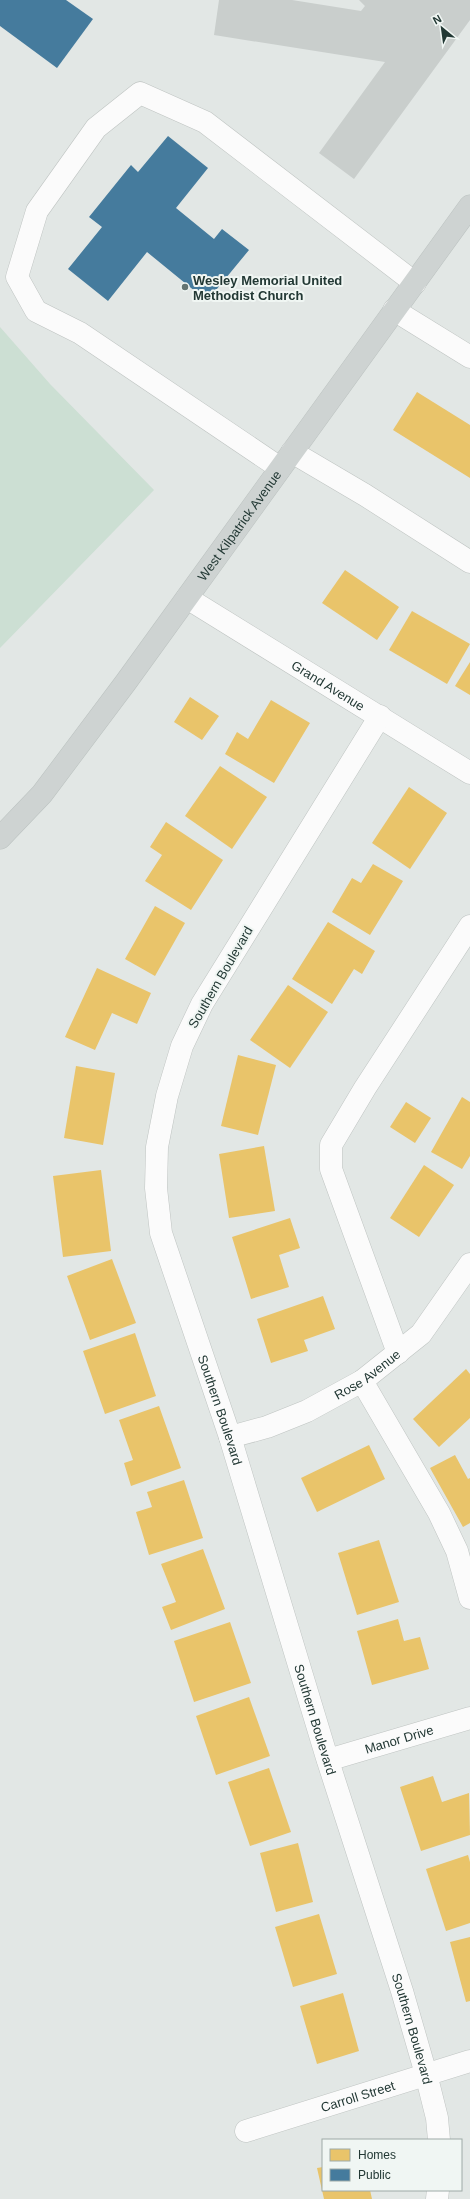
<svg xmlns="http://www.w3.org/2000/svg" width="470" height="2199" viewBox="0 0 470 2199" font-family="Arial,sans-serif">
<style>
.green{fill:#ccdfd3}
.homes{fill:#e9c46a}
.public{fill:#457b9d}
.building{fill:#c9cecc}
.lines{fill:none;stroke-linecap:round;stroke-linejoin:round}
.minor-casing{stroke:#bfc4c2;stroke-width:23}
.major-casing{stroke:#bcc3c1;stroke-width:23}
.minor{stroke:#fbfbfb;stroke-width:22}
.major{stroke:#ced3d2;stroke-width:22}
.poi-dot{fill:#657572;stroke:#f0f6f3;stroke-width:1.5}
.labels{text-anchor:middle;stroke-width:4;stroke-linejoin:round;paint-order:stroke}
.poi-label{font-size:13px;font-weight:bold;fill:#223834;stroke:#f0f6f3;text-anchor:start}
.street-label{font-size:13px;fill:#223834;stroke:#f0f6f3}
</style>
<rect width="100%" height="100%" fill="#e2e7e5"/>
<polygon class="green" points="0,327 50,384 154,490 0,648"/>
<g class="homes">
<polygon points="417,392 470,425 470,478 393,430"/>
<polygon points="345,570 399,607 377,640 322,603"/>
<polygon points="412,611 470,644 447,684 389,650"/>
<polygon points="470,662 470,695 455,686"/>
<polygon points="190,697 219,716 202,740 174,722"/>
<polygon points="271,700 310,723 274,783 225,754 237,732 248,739"/>
<polygon points="220,766 267,797 232,849 185,816"/>
<polygon points="409,787 447,813 410,869 372,843"/>
<polygon points="166,822 223,860 191,910 145,881 162,855 150,847"/>
<polygon points="373,864 403,881 370,935 332,912 352,878 361,883"/>
<polygon points="155,906 185,923 155,976 125,959"/>
<polygon points="328,922 375,951 362,974 354,969 332,1004 292,979"/>
<polygon points="97,968 151,993 137,1024 112,1013 95,1050 65,1037"/>
<polygon points="288,985 328,1012 290,1068 250,1040"/>
<polygon points="238,1055 276,1065 258,1135 221,1126"/>
<polygon points="76,1066 115,1073 103,1145 64,1138"/>
<polygon points="462,1097 470,1102 470,1156 462,1169 431,1152"/>
<polygon points="406,1102 431,1118 415,1143 390,1127"/>
<polygon points="264,1146 275,1211 229,1218 219,1154"/>
<polygon points="424,1165 454,1185 419,1237 390,1218"/>
<polygon points="101,1170 111,1251 63,1257 53,1176"/>
<polygon points="290,1218 300,1248 279,1255 289,1287 251,1299 232,1237"/>
<polygon points="112,1259 136,1323 90,1340 67,1276"/>
<polygon points="323,1296 335,1329 304,1340 308,1351 271,1363 257,1319"/>
<polygon points="135,1333 156,1396 105,1414 83,1351"/>
<polygon points="466,1369 470,1374 470,1418 439,1447 413,1419"/>
<polygon points="159,1406 181,1468 131,1486 124,1463 133,1460 119,1420"/>
<polygon points="369,1445 385,1479 317,1512 301,1478"/>
<polygon points="455,1455 468,1479 470,1478 470,1523 463,1527 430,1468"/>
<polygon points="184,1480 203,1538 149,1555 136,1512 152,1507 147,1492"/>
<polygon points="379,1540 399,1602 357,1615 338,1553"/>
<polygon points="203,1549 225,1609 171,1630 162,1607 176,1602 161,1564"/>
<polygon points="398,1619 404,1641 420,1637 429,1669 372,1685 357,1631"/>
<polygon points="230,1622 251,1683 194,1702 174,1641"/>
<polygon points="249,1697 270,1756 216,1775 196,1716"/>
<polygon points="269,1768 291,1832 250,1846 228,1782"/>
<polygon points="433,1776 442,1802 469,1793 470,1835 421,1851 400,1787"/>
<polygon points="298,1843 313,1902 276,1912 260,1853"/>
<polygon points="468,1855 470,1862 470,1923 446,1931 426,1869"/>
<polygon points="319,1914 337,1974 293,1987 275,1927"/>
<polygon points="470,1937 470,2001 466,2002 450,1942"/>
<polygon points="343,1993 359,2051 317,2064 300,2006"/>
<polygon points="323,2167 323,2190 370,2190 372,2199 324,2199 317,2168"/>
</g>
<g class="public">
<polygon points="0,0 66,0 93,19 57,68 0,26"/>
<polygon points="168,136 208,168 176,208 214,239 222,229 249,250 207,301 147,252 108,301 68,269 102,227 89,217 131,165 138,172"/>
</g>
<polygon class="building" points="219,0 292,0 361,11 365,6 359,0 470,0 470,20 354,179 319,153 385,62 214,35"/>
<g class="lines">
<defs>
<g id="minor">
<polyline points="394,310 470,357"/>
<polyline points="292,452 365,495 470,562"/>
<polyline points="280,468 80,333 36,311 17,277 37,211 96,128 140,93 205,122 415,283"/>
<path id="s1" d="M187,598L470,773"/>
<path id="s2" d="M380,716L202,1004L182,1046L167,1096L157,1147L156,1188L161,1233L230,1437L327,1758L402,1991L426,2074L437,2118L439,2140"/>
<polyline points="398,1353 331,1169 331,1145 365,1088 470,926"/>
<polyline points="362,1381 439,1513 457,1551 470,1598"/>
<path id="s3" d="M230,1437L267,1427L307,1411L362,1381L421,1334L470,1264"/>
<path id="s4" d="M328,1760L470,1718"/>
<path id="s5" d="M246,2131L470,2061"/>
<polyline points="437,2199 438,2190"/>
</g>
<g id="major">
<path id="s6" d="M0,838L42,794L126,682L470,206"/>
</g>
</defs>
<use href="#minor" class="minor-casing"/>
<use href="#major" class="major-casing"/>
<use href="#minor" class="minor"/>
<use href="#major" class="major"/>
</g>
<circle class="poi-dot" cx="185" cy="287" r="4"/>
<g class="labels">
<g class="poi-label">
<text x="193" y="285">Wesley Memorial United<tspan x="193" dy="15">Methodist Church</tspan></text>
</g>
<g class="street-label">
<text dy="5" stroke="none"><textPath href="#s6" startOffset="394">West Kilpatrick Avenue</textPath></text>
<text dy="5" stroke="none"><textPath href="#s1" startOffset="166">Grand Avenue</textPath></text>
<text transform="translate(220 977) rotate(-60)" y="5">Southern Boulevard</text>
<text dy="5" stroke="none"><textPath href="#s3" startOffset="152">Rose Avenue</textPath></text>
<text dy="5" stroke="none"><textPath href="#s2" startOffset="762">Southern Boulevard</textPath></text>
<text dy="5" stroke="none"><textPath href="#s2" startOffset="1086">Southern Boulevard</textPath></text>
<text dy="5" stroke="none"><textPath href="#s4" startOffset="74">Manor Drive</textPath></text>
<text dy="5" stroke="none"><textPath href="#s2" startOffset="1410">Southern Boulevard</textPath></text>
<text dy="5" stroke="none"><textPath href="#s5" startOffset="117">Carroll Street</textPath></text>
</g>
</g>
<rect x="322" y="2139" width="140" height="52" fill="#f0f6f3" stroke="#9eaaa7"/>
<rect x="330" y="2149" width="20" height="12" fill="#e9c46a" stroke="#9eaaa7"/>
<text x="358" y="2159" font-size="12" fill="#223834">Homes</text>
<rect x="330" y="2169" width="20" height="12" fill="#457b9d" stroke="#9eaaa7"/>
<text x="358" y="2179" font-size="12" fill="#223834">Public</text>
<g transform="translate(442 28) rotate(331)" stroke="#f0f6f3" stroke-width="3" paint-order="stroke">
<path d="M0-3L7 15L0 10L-7 15Z" fill="#223834"/>
<text y="-6" font-size="11" font-weight="bold" text-anchor="middle" fill="#223834">N</text>
</g>
</svg>
